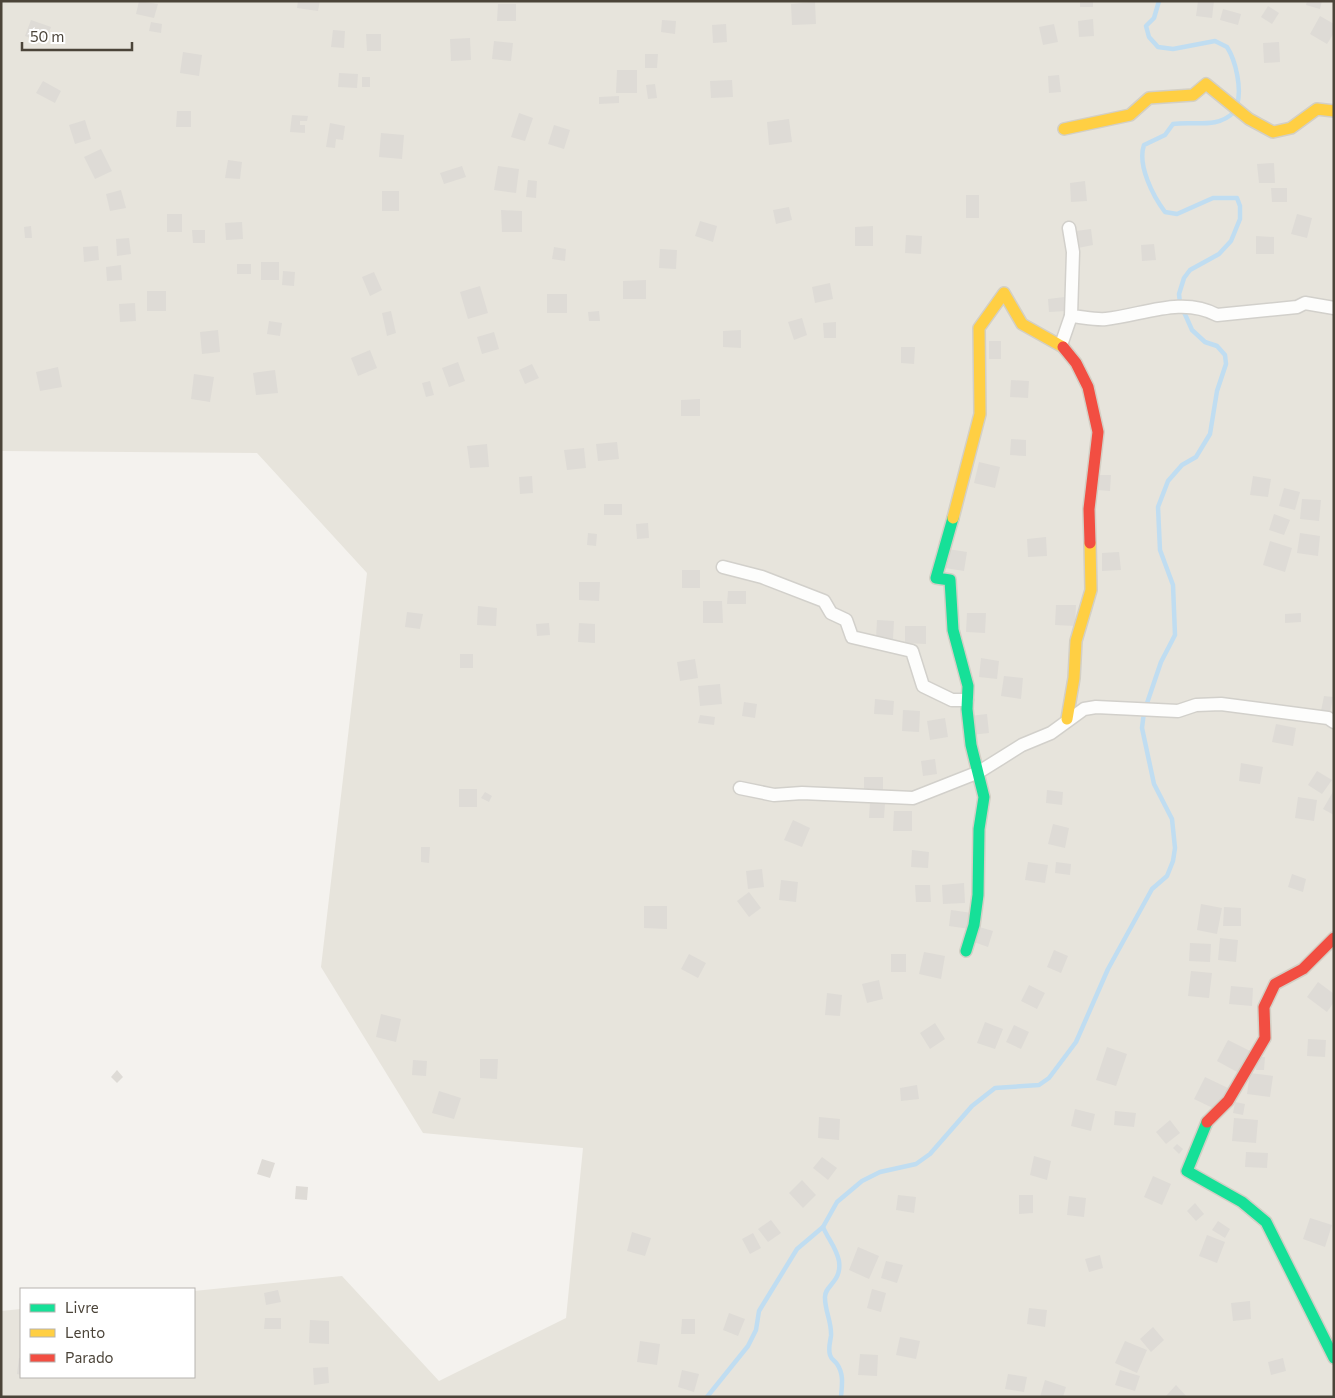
<svg xmlns="http://www.w3.org/2000/svg" width="1335" height="1398" viewBox="0 0 1335 1398" font-family="Commissioner,sans-serif">
<style>
.residential{fill:#e7e4dc}
.lines{fill:none;stroke-linecap:round;stroke-linejoin:round}
.stream{stroke:#c0ddf1;stroke-width:4.5}
.building{fill:#dedbd6}
.street-casing{stroke:#d2d0cb;stroke-width:15}
.fast-casing{stroke:#d3cfc5;stroke-width:14}
.slow-casing{stroke:#d3cfc5;stroke-width:14}
.jam-casing{stroke:#d3cfc5;stroke-width:14}
.street{stroke:#fdfdfc;stroke-width:12}
.fast{stroke:#16e098;stroke-width:11}
.slow{stroke:#ffcf43;stroke-width:11}
.jam{stroke:#f24e42;stroke-width:11}
</style>
<rect width="100%" height="100%" fill="#f4f2ee"/>
<polygon class="residential" points="1,1 1334,1 1334,1397 1,1397 1,1311 21,1309 21,1377 194,1377 194,1291 342,1276 439,1381 566,1318 583,1148 423,1133 321,967 367,573 257,453 2,451"/>
<g class="lines">
<g class="stream">
<path d="M1159,1L1154,18L1146,26L1149,37L1158,47L1173,49L1215,41L1227,47C1236,61 1242,89 1237,105"/>
<polyline points="707,1397 748,1346 756,1330 759,1311 797,1249 823,1227"/>
<path d="M841,1397C842,1385 844,1374 837,1364C834,1360 831,1359 830,1355C828,1348 830,1343 831,1336C832,1323 825,1311 825,1298C824,1285 842,1283 839,1261C836,1247 828,1239 823,1227L837,1202L862,1181L880,1172L916,1164L930,1154L972,1106L995,1088L1039,1085L1049,1078L1076,1042L1108,969L1152,889L1167,876L1173,861L1175,848L1172,819L1154,784L1142,728L1144,712L1161,662L1175,635L1173,585L1160,550L1158,507L1168,481L1182,465L1196,457L1210,434L1217,391L1226,364L1225,355L1217,346L1205,342L1192,330L1180,303L1179,294L1184,278L1190,270L1219,254L1231,241L1240,219V206L1237,198H1213L1177,214L1165,212C1153,196 1137,165 1144,145L1165,135L1173,124C1193,121 1218,129 1234,112"/>
</g>
</g>
<g class="building">
<polygon points="139,1 158,4 154,18 136,14"/>
<polygon points="298,1 320,1 318,11 297,8"/>
<rect x="1080" y="1" width="13" height="6"/>
<polygon points="1198,1 1214,1 1212,18 1196,16"/>
<polygon points="1307,1 1322,1 1320,9 1306,5"/>
<polygon points="815,2 816,24 792,25 791,4"/>
<polygon points="498,4 516,4 516,21 497,21"/>
<polygon points="1268,6 1279,13 1272,24 1261,17"/>
<polygon points="1223,9 1241,14 1238,25 1220,20"/>
<polygon points="1320,16 1334,24 1334,33 1327,44 1310,34"/>
<polygon points="1093,19 1094,36 1079,37 1078,21"/>
<polygon points="31,20 51,27 45,43 25,36"/>
<polygon points="662,20 676,21 675,34 661,32"/>
<polygon points="151,22 162,24 161,33 149,31"/>
<polygon points="726,24 727,42 713,43 712,25"/>
<polygon points="1054,24 1058,42 1043,45 1039,27"/>
<polygon points="333,30 345,31 344,48 331,47"/>
<polygon points="366,34 381,34 381,51 367,51"/>
<polygon points="470,38 471,60 451,61 450,39"/>
<polygon points="494,41 513,43 511,61 492,59"/>
<polygon points="1279,42 1280,62 1264,63 1263,43"/>
<polygon points="183,52 202,55 199,76 180,73"/>
<polygon points="645,54 658,54 657,68 645,68"/>
<polygon points="617,70 637,70 637,93 616,93"/>
<polygon points="339,73 358,74 357,88 338,87"/>
<polygon points="1059,75 1061,92 1049,93 1048,76"/>
<rect x="362" y="77" width="8" height="10"/>
<polygon points="732,80 733,97 711,98 710,81"/>
<polygon points="43,81 61,91 55,103 36,93"/>
<polygon points="655,84 657,98 648,99 646,85"/>
<polygon points="619,96 619,103 599,104 599,97"/>
<polygon points="177,111 191,111 191,127 176,127"/>
<polygon points="519,113 533,118 525,141 511,137"/>
<polygon points="292,115 308,116 307,121 300,121 300,125 305,125 305,133 290,132"/>
<polygon points="789,119 792,142 769,145 767,122"/>
<polygon points="85,120 91,139 75,144 69,125"/>
<polygon points="330,123 345,126 343,140 336,139 335,148 326,147"/>
<polygon points="554,125 570,130 564,149 548,144"/>
<polygon points="381,133 404,135 402,159 379,157"/>
<polygon points="101,149 112,171 95,179 84,157"/>
<polygon points="228,160 242,162 240,179 225,178"/>
<polygon points="1274,163 1275,183 1259,183 1257,164"/>
<polygon points="462,166 466,177 444,184 440,173"/>
<polygon points="498,166 519,169 516,193 494,190"/>
<polygon points="528,180 537,181 536,198 526,197"/>
<polygon points="1085,181 1087,201 1071,202 1070,183"/>
<polygon points="1271,188 1287,188 1287,202 1272,202"/>
<polygon points="121,190 126,208 110,211 106,194"/>
<rect x="382" y="191" width="17" height="20"/>
<rect x="966" y="195" width="13" height="23"/>
<polygon points="789,207 792,220 776,224 773,210"/>
<polygon points="501,210 522,211 522,232 502,232"/>
<rect x="167" y="214" width="15" height="18"/>
<polygon points="1297,214 1312,218 1307,238 1291,234"/>
<polygon points="700,221 717,226 713,242 695,236"/>
<polygon points="242,222 243,239 226,240 225,223"/>
<polygon points="31,226 32,238 25,238 24,227"/>
<polygon points="873,226 873,246 855,246 855,227"/>
<polygon points="1091,229 1093,245 1078,248 1076,231"/>
<polygon points="192,230 205,230 205,243 193,243"/>
<polygon points="906,235 922,236 921,254 905,253"/>
<polygon points="1256,236 1274,237 1274,254 1256,254"/>
<polygon points="129,238 131,254 117,256 116,239"/>
<polygon points="1154,244 1156,260 1142,261 1141,245"/>
<polygon points="98,246 99,260 84,262 83,247"/>
<polygon points="554,247 566,249 565,261 552,259"/>
<polygon points="660,249 677,250 676,269 659,268"/>
<rect x="261" y="262" width="18" height="18"/>
<rect x="237" y="264" width="14" height="10"/>
<polygon points="121,265 122,280 107,281 106,267"/>
<polygon points="283,271 295,272 294,286 282,285"/>
<polygon points="374,272 382,290 370,296 362,277"/>
<polygon points="646,280 646,299 623,299 623,281"/>
<polygon points="830,283 833,299 815,303 812,287"/>
<polygon points="480,286 488,313 468,319 460,292"/>
<rect x="147" y="291" width="19" height="20"/>
<rect x="547" y="294" width="20" height="19"/>
<polygon points="1065,297 1066,311 1049,312 1048,299"/>
<polygon points="135,303 136,321 120,322 119,304"/>
<polygon points="391,311 396,333 387,336 382,313"/>
<polygon points="599,311 600,321 589,321 588,312"/>
<polygon points="802,318 807,335 794,340 788,322"/>
<polygon points="269,321 282,323 280,336 267,334"/>
<polygon points="836,322 836,338 824,338 823,323"/>
<polygon points="218,330 220,352 202,354 200,332"/>
<polygon points="741,330 741,348 723,347 723,331"/>
<polygon points="494,332 499,349 482,354 477,337"/>
<rect x="989" y="341" width="12" height="18"/>
<polygon points="901,347 915,347 914,364 901,363"/>
<polygon points="370,350 377,368 358,376 351,358"/>
<polygon points="458,362 465,381 449,387 442,368"/>
<polygon points="532,364 539,378 525,384 519,370"/>
<polygon points="58,367 62,387 40,391 36,372"/>
<polygon points="275,370 278,393 256,395 253,373"/>
<polygon points="194,374 214,377 210,402 191,399"/>
<polygon points="1011,380 1029,381 1028,398 1010,397"/>
<polygon points="430,381 434,395 426,397 422,383"/>
<polygon points="700,399 700,416 681,416 681,400"/>
<polygon points="1011,439 1026,440 1026,456 1010,455"/>
<polygon points="617,442 619,459 598,461 596,444"/>
<polygon points="487,444 489,467 470,468 467,446"/>
<polygon points="584,448 586,468 567,470 564,450"/>
<polygon points="979,462 1000,467 995,488 974,483"/>
<polygon points="1098,475 1111,475 1110,491 1097,490"/>
<polygon points="532,476 533,493 520,494 519,477"/>
<polygon points="1253,476 1271,479 1268,497 1250,495"/>
<polygon points="1284,488 1300,492 1295,510 1279,506"/>
<polygon points="1302,499 1321,500 1319,521 1300,519"/>
<rect x="604" y="504" width="18" height="11"/>
<polygon points="1274,514 1290,520 1284,535 1269,530"/>
<polygon points="648,523 649,538 637,539 636,524"/>
<polygon points="588,533 597,534 596,546 587,545"/>
<polygon points="1300,533 1320,536 1318,556 1297,553"/>
<polygon points="1046,537 1047,556 1028,557 1027,539"/>
<polygon points="1270,541 1292,548 1285,572 1263,565"/>
<polygon points="948,549 967,552 964,571 945,568"/>
<polygon points="1119,552 1121,570 1102,571 1102,553"/>
<rect x="682" y="570" width="18" height="18"/>
<polygon points="579,582 600,582 599,601 579,600"/>
<polygon points="728,591 746,591 746,604 727,604"/>
<polygon points="703,601 722,601 723,623 703,623"/>
<polygon points="1056,605 1076,605 1075,626 1055,625"/>
<polygon points="478,606 497,608 496,626 477,625"/>
<polygon points="407,612 423,614 420,629 405,627"/>
<polygon points="967,613 986,613 985,633 966,632"/>
<polygon points="1301,613 1301,622 1285,623 1285,614"/>
<polygon points="877,620 894,621 893,639 876,638"/>
<polygon points="549,623 550,635 537,636 536,624"/>
<polygon points="579,623 595,624 595,643 578,642"/>
<polygon points="905,626 926,626 926,644 905,643"/>
<rect x="460" y="654" width="13" height="14"/>
<polygon points="981,658 999,661 997,679 979,677"/>
<polygon points="695,659 698,678 680,681 677,662"/>
<polygon points="1004,676 1023,678 1021,699 1001,696"/>
<polygon points="720,684 722,704 700,706 698,686"/>
<polygon points="1324,696 1333,697 1330,713 1321,711"/>
<polygon points="875,699 894,701 893,715 874,714"/>
<polygon points="744,702 757,704 755,718 742,716"/>
<polygon points="903,710 920,711 919,732 902,731"/>
<polygon points="987,714 989,733 971,735 970,716"/>
<polygon points="700,715 715,717 714,725 698,723"/>
<polygon points="945,718 948,737 930,740 927,721"/>
<polygon points="1276,724 1296,728 1293,746 1272,742"/>
<polygon points="935,759 937,774 923,776 921,761"/>
<polygon points="1241,763 1263,767 1260,784 1239,781"/>
<polygon points="1317,771 1332,780 1322,794 1308,785"/>
<rect x="864" y="777" width="19" height="16"/>
<rect x="459" y="789" width="18" height="18"/>
<polygon points="1047,790 1063,792 1062,805 1046,803"/>
<polygon points="1334,790 1334,815 1323,809"/>
<polygon points="485,792 492,796 489,802 481,798"/>
<polygon points="1298,797 1317,800 1314,821 1295,818"/>
<polygon points="870,802 885,803 884,818 869,818"/>
<polygon points="894,811 912,811 912,831 893,831"/>
<polygon points="793,820 810,828 802,847 784,840"/>
<polygon points="1053,824 1069,828 1065,848 1048,844"/>
<polygon points="421,847 430,847 429,863 421,862"/>
<polygon points="912,850 929,852 928,868 911,867"/>
<polygon points="1028,862 1048,865 1045,883 1025,880"/>
<polygon points="1056,862 1071,864 1070,875 1055,873"/>
<polygon points="762,869 764,887 748,889 746,871"/>
<polygon points="1292,874 1306,879 1303,892 1288,887"/>
<polygon points="781,880 798,882 796,902 779,900"/>
<polygon points="964,883 965,903 943,904 942,885"/>
<polygon points="915,885 930,885 931,902 916,902"/>
<polygon points="749,892 761,908 749,917 737,901"/>
<polygon points="1201,904 1222,908 1217,934 1197,930"/>
<polygon points="644,906 667,906 667,929 644,928"/>
<polygon points="1224,907 1241,908 1241,926 1223,926"/>
<polygon points="951,910 972,913 970,929 949,926"/>
<polygon points="976,926 993,931 988,947 971,941"/>
<polygon points="1220,938 1238,940 1236,962 1218,960"/>
<polygon points="1190,943 1211,944 1210,962 1189,961"/>
<polygon points="1054,950 1068,956 1061,973 1047,967"/>
<polygon points="924,952 945,956 941,979 919,974"/>
<polygon points="689,954 706,963 698,978 681,969"/>
<rect x="891" y="954" width="15" height="18"/>
<polygon points="1191,971 1212,973 1209,998 1188,996"/>
<polygon points="879,980 883,999 867,1003 862,984"/>
<polygon points="1318,982 1334,994 1334,1002 1327,1012 1307,997"/>
<polygon points="1029,985 1045,993 1037,1009 1021,1001"/>
<polygon points="1231,986 1253,988 1252,1006 1229,1004"/>
<polygon points="827,993 842,995 840,1016 825,1015"/>
<polygon points="381,1014 401,1019 396,1042 376,1037"/>
<polygon points="985,1022 1003,1029 995,1049 977,1043"/>
<polygon points="935,1023 945,1039 930,1049 920,1033"/>
<polygon points="1014,1025 1029,1032 1021,1049 1006,1042"/>
<polygon points="1308,1039 1326,1040 1325,1057 1307,1056"/>
<polygon points="1228,1040 1250,1051 1239,1073 1217,1061"/>
<polygon points="1107,1047 1127,1054 1116,1086 1096,1080"/>
<polygon points="1257,1057 1265,1057 1264,1070 1256,1070"/>
<polygon points="480,1059 498,1059 497,1079 480,1078"/>
<polygon points="413,1060 427,1061 426,1076 412,1075"/>
<polygon points="117,1070 123,1077 117,1083 111,1077"/>
<polygon points="1250,1073 1273,1076 1270,1097 1247,1094"/>
<polygon points="1205,1077 1228,1088 1217,1110 1194,1099"/>
<polygon points="917,1085 919,1099 901,1101 900,1088"/>
<polygon points="439,1091 461,1098 454,1119 432,1113"/>
<polygon points="1235,1102 1245,1104 1243,1115 1233,1113"/>
<polygon points="1075,1109 1095,1114 1091,1131 1071,1126"/>
<polygon points="1115,1111 1136,1113 1134,1127 1114,1125"/>
<polygon points="819,1117 840,1119 839,1140 818,1138"/>
<polygon points="1234,1118 1258,1120 1256,1143 1232,1141"/>
<polygon points="1170,1120 1180,1133 1166,1144 1156,1132"/>
<polygon points="1177,1144 1183,1149 1179,1154 1173,1148"/>
<polygon points="1246,1152 1268,1153 1267,1168 1245,1167"/>
<polygon points="1034,1156 1051,1161 1047,1180 1030,1175"/>
<polygon points="822,1157 837,1168 828,1180 813,1168"/>
<polygon points="262,1159 275,1163 270,1178 257,1174"/>
<polygon points="1153,1176 1171,1184 1162,1205 1144,1197"/>
<polygon points="802,1180 816,1195 803,1208 789,1193"/>
<polygon points="296,1186 308,1187 307,1200 295,1199"/>
<polygon points="898,1195 916,1197 914,1213 896,1210"/>
<polygon points="1019,1195 1033,1195 1033,1213 1019,1214"/>
<polygon points="1069,1196 1086,1198 1084,1217 1067,1215"/>
<polygon points="1195,1203 1204,1214 1196,1221 1187,1211"/>
<polygon points="1310,1218 1332,1225 1325,1247 1303,1239"/>
<polygon points="771,1220 781,1233 768,1242 758,1229"/>
<polygon points="1218,1221 1230,1229 1225,1238 1212,1230"/>
<polygon points="632,1232 651,1238 645,1256 627,1251"/>
<polygon points="753,1233 761,1248 750,1254 742,1239"/>
<polygon points="1207,1235 1225,1242 1217,1263 1199,1256"/>
<polygon points="858,1247 879,1256 869,1279 849,1270"/>
<polygon points="1100,1255 1103,1268 1089,1272 1085,1259"/>
<polygon points="886,1261 903,1265 897,1283 881,1278"/>
<polygon points="872,1289 886,1293 881,1312 867,1308"/>
<polygon points="278,1290 281,1302 266,1305 264,1293"/>
<polygon points="1250,1301 1251,1319 1233,1321 1231,1303"/>
<polygon points="1029,1308 1047,1310 1045,1327 1027,1324"/>
<polygon points="729,1313 745,1319 738,1336 723,1330"/>
<polygon points="265,1318 281,1318 281,1329 264,1329"/>
<polygon points="682,1319 695,1319 695,1334 681,1334"/>
<polygon points="310,1320 329,1321 329,1344 309,1343"/>
<polygon points="1153,1327 1164,1340 1151,1352 1140,1339"/>
<polygon points="900,1337 920,1341 916,1359 896,1355"/>
<polygon points="640,1341 660,1344 657,1365 637,1362"/>
<polygon points="1125,1341 1147,1350 1137,1373 1115,1363"/>
<polygon points="860,1354 878,1355 877,1376 858,1375"/>
<polygon points="19,1358 21,1358 21,1375 17,1374"/>
<polygon points="1283,1358 1286,1371 1271,1375 1268,1362"/>
<polygon points="328,1367 329,1383 314,1385 313,1368"/>
<polygon points="682,1370 699,1374 694,1392 678,1387"/>
<polygon points="1120,1370 1140,1376 1135,1391 1115,1385"/>
<polygon points="1008,1374 1027,1377 1024,1392 1005,1389"/>
<polygon points="1045,1380 1066,1387 1063,1397 1040,1397"/>
<polygon points="1176,1385 1187,1397 1165,1397"/>
</g>
<g class="lines">
<defs>
<g id="street">
<path d="M1069,228L1073,252L1071,316C1083,317 1095,320 1106,319C1143,315 1182,296 1217,315L1297,307L1305,303L1334,308"/>
<polyline points="1061,345 1071,316"/>
<polyline points="723,567 762,577 824,601 831,613 846,620 852,637 912,651 923,686 952,700 967,700"/>
<polyline points="740,788 774,795 802,793 913,798 979,772 1022,745 1051,733 1084,709 1096,707 1178,711 1196,705 1221,704 1328,718 1334,722"/>
</g>
<g id="fast">
<polyline points="953,518 936,578 950,580 953,630 968,686 967,709 971,745 984,797 979,829 978,895 974,925 966,951"/>
<polyline points="1207,1122 1187,1171 1242,1202 1266,1222 1334,1358"/>
</g>
<g id="slow">
<polyline points="1064,129 1130,115 1149,98 1193,95 1206,84 1249,119 1273,132 1291,128 1317,109 1334,111"/>
<polyline points="953,518 980,414 979,328 1004,293 1022,324 1063,347"/>
<polyline points="1067,719 1074,678 1076,641 1091,590 1090,543"/>
</g>
<g id="jam">
<polyline points="1063,347 1076,363 1088,387 1098,432 1089,509 1090,543"/>
<polyline points="1207,1122 1228,1101 1265,1038 1264,1007 1275,984 1303,969 1334,938"/>
</g>
</defs>
<use href="#street" class="street-casing"/>
<use href="#fast" class="fast-casing"/>
<use href="#slow" class="slow-casing"/>
<use href="#jam" class="jam-casing"/>
<use href="#street" class="street"/>
<use href="#fast" class="fast"/>
<use href="#slow" class="slow"/>
<use href="#jam" class="jam"/>
</g>
<rect width="1335" height="1398" fill="none" stroke="#4b4439" stroke-width="5"/>
<rect x="20" y="1288" width="175" height="90" fill="#ffffff" stroke="#b7b4b0"/>
<rect x="30" y="1304" width="25" height="8" fill="#16e098" stroke="#b7b4b0"/>
<text x="65" y="1313" font-size="15" fill="#4b4439">Livre</text>
<rect x="30" y="1329" width="25" height="8" fill="#ffcf43" stroke="#b7b4b0"/>
<text x="65" y="1338" font-size="15" fill="#4b4439">Lento</text>
<rect x="30" y="1354" width="25" height="8" fill="#f24e42" stroke="#b7b4b0"/>
<text x="65" y="1363" font-size="15" fill="#4b4439">Parado</text>
<path d="M22 42v8h110v-8" fill="none" stroke="#4b4439" stroke-width="2.5"/>
<text x="30" y="42" font-size="15" fill="#4b4439" stroke="#ffffff" stroke-width="4" paint-order="stroke">50 m</text>
</svg>
